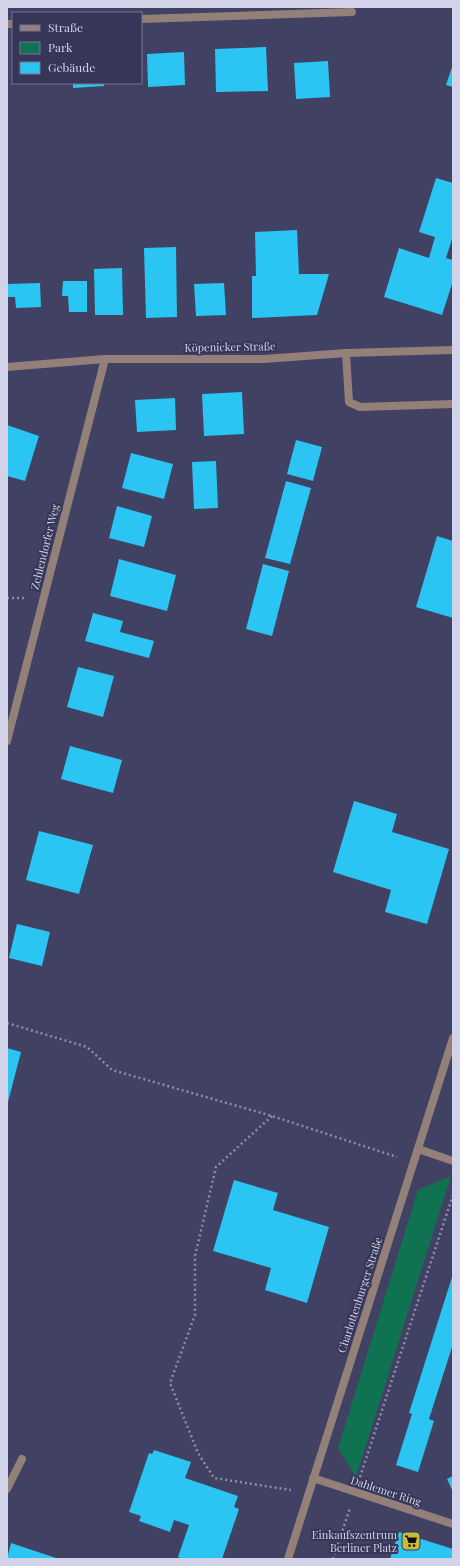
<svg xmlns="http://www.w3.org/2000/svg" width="460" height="1566" viewBox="0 0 460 1566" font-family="'Playfair Display',serif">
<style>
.green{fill:#0f7352}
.building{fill:#2ac5f3}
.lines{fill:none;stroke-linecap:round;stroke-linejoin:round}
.path{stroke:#8d8da8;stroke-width:2.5;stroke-dasharray:2 3;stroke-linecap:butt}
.service{stroke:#938078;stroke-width:8}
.minor{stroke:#938078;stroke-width:8}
.labels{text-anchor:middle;stroke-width:4;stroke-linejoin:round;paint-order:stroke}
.street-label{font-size:11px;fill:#d2d3e8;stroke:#373658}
.poi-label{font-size:11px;fill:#d2d3e8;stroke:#373658;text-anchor:end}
</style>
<rect width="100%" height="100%" fill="#414163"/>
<polygon class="green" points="451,1176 356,1477 338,1448 418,1190"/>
<g class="building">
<polygon points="266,47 268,91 216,92 215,49"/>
<polygon points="184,52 185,85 148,87 147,54"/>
<polygon points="328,61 330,97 296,99 294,63"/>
<polygon points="453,64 453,87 446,85"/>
<polygon points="73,83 104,83 104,86 73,88"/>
<polygon points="436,178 453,183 453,240 452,239 446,258 453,260 453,281 442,315 384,297 399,248 429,258 435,237 419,232"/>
<polygon points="297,230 299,274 329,274 317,315 252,318 252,276 256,276 255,232"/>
<polygon points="176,247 177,317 146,318 144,248"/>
<polygon points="122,268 123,315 95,315 94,269"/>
<polygon points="63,281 87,281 87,312 69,312 68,296 62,296"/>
<polygon points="40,283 41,307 16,308 15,297 7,297 7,284"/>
<polygon points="224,283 226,315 196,316 194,284"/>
<polygon points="242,392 244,434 204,436 202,394"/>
<polygon points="175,398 176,430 137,432 135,400"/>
<polygon points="7,425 39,436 25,481 7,476"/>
<polygon points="296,440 322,447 313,481 287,474"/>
<polygon points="131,453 173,464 164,499 122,488"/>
<polygon points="216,461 218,508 194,509 192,462"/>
<polygon points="286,481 311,488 290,564 265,558"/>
<polygon points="117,506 152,516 144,547 109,538"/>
<polygon points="437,536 453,541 453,618 416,607"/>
<polygon points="119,559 176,575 167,611 110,596"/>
<polygon points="263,564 289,571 272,636 246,629"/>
<polygon points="93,613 123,621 120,632 154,641 149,658 85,641"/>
<polygon points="78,667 114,676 103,717 67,707"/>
<polygon points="70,746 122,760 113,793 61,779"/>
<polygon points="354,801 397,814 392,832 449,849 427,924 385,912 391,890 333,872"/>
<polygon points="39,831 93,845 79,894 26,880"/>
<polygon points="17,924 50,932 42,966 9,958"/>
<polygon points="7,1048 21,1052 8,1102 7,1102"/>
<polygon points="234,1180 278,1193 273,1210 329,1227 307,1303 265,1290 271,1268 213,1251"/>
<polygon points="453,1274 453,1344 429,1419 434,1421 418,1472 396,1465 412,1414 409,1413"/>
<polygon points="154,1450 191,1462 185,1478 238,1496 234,1507 239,1509 222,1559 183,1559 178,1557 189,1525 174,1520 170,1532 139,1521 141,1516 129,1512 149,1453 152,1454"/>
<polygon points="453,1476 453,1492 447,1479"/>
<polygon points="399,1532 453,1549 453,1559 390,1559"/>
<polygon points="11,1543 59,1559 7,1559"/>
</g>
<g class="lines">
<g class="path">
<polyline points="7,598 27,598"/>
<polyline points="7,1023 87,1047 112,1070 272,1116 397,1157"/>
<polyline points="272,1116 216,1167 195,1256 195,1315 170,1383 198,1453 214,1478 291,1490"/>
<polyline points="360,1477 453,1195"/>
<polyline points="333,1559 350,1508"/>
</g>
<g class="service">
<polyline points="346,353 349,402 360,407 453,404"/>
<polyline points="7,1489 22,1459"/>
</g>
<g class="minor">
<polyline points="141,19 352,12"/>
<polyline points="7,24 13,24"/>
<polyline points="7,367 105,359 264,359 346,353 453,350"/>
<polyline points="7,741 105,359"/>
<polyline points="418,1149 453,1161"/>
<polyline points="313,1478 453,1524"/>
<polyline points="288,1559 453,1038"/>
</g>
</g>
<defs>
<symbol id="supermarket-square" viewBox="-11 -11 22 22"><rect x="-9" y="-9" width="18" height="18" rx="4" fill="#c7bb3b" stroke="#373658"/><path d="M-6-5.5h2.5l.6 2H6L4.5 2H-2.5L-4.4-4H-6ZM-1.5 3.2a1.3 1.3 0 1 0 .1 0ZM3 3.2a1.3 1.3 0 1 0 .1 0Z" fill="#111"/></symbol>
</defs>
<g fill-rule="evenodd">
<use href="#supermarket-square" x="400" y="1530" width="22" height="22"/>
</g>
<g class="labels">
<g class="street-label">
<text transform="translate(230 347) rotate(-1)" y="4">Köpenicker Straße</text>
<text transform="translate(45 547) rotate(-76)" y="4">Zehlendorfer Weg</text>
<text transform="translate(360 1295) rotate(-72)" y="4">Charlottenburger Straße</text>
<text transform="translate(386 1491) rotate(18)" y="4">Dahlemer Ring</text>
</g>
<g class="poi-label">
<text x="397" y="1539">Einkaufszentrum<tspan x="397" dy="13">Berliner Platz</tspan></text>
</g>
</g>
<rect width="460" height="1566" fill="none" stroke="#d2d3e8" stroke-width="16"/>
<rect x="12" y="12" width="130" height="72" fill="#373658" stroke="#757592"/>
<rect x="20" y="25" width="20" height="6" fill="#938078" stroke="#757592"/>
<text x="48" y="32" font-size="12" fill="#d2d3e8">Straße</text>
<rect x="20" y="42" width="20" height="12" fill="#0f7352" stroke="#757592"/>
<text x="48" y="52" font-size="12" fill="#d2d3e8">Park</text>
<rect x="20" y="62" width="20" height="12" fill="#2ac5f3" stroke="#757592"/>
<text x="48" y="72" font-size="12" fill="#d2d3e8">Gebäude</text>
</svg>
